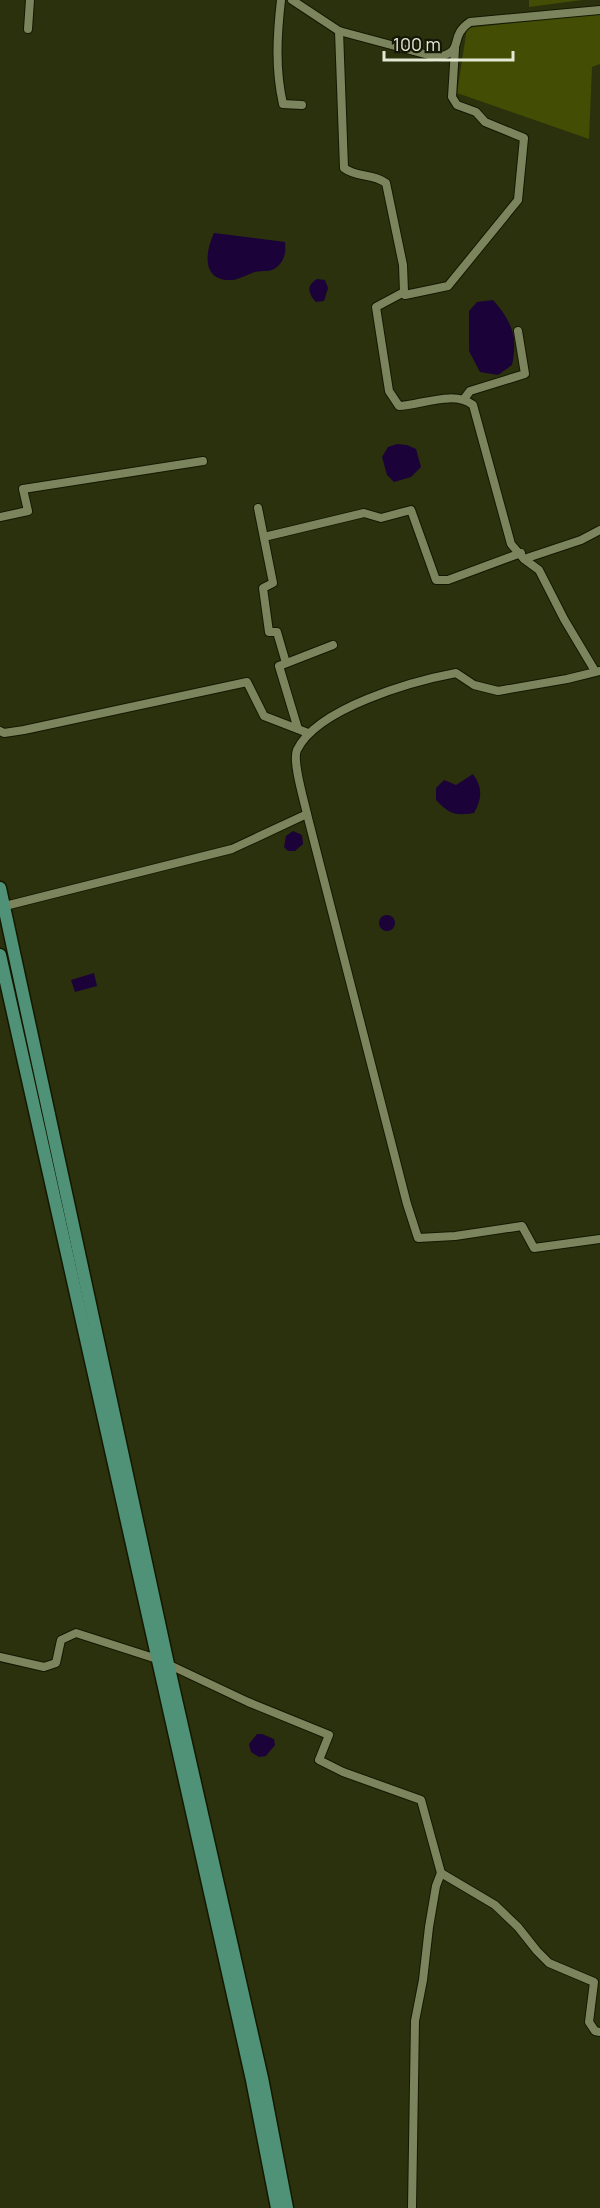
<svg xmlns="http://www.w3.org/2000/svg" width="600" height="2208" viewBox="0 0 600 2208" font-family="Manrope,sans-serif">
<style>
.green{fill:#434d03}
.water{fill:#1b0238}
.lines{fill:none;stroke-linecap:round;stroke-linejoin:round}
.minor-casing{stroke:#141800;stroke-width:10}
.primary-casing{stroke:#141800;stroke-width:15}
.minor{stroke:#7c845d;stroke-width:8}
.primary{stroke:#4f9277;stroke-width:12}
</style>
<rect width="100%" height="100%" fill="#2b310c"/>
<g class="green">
<polygon points="529,0 582,0 529,7"/>
<polygon points="600,13 600,64 592,67 589,139 457,93 467,28"/>
</g>
<g class="water">
<path d="M214,233L285,242C286,252 285,260 277,267C270,273 263,270 255,272C248,274 240,279 233,280C201,282 205,252 214,233Z"/>
<path d="M317,279L325,280L328,288L324,301L316,302C308,294 306,285 317,279Z"/>
<path d="M493,300C512,322 518,336 512,365L498,375L480,372L469,351V311L477,302Z"/>
<polygon points="397,444 407,445 416,449 421,467 411,477 394,482 387,475 382,457 388,447"/>
<path d="M473,774C483,788 482,799 474,813C455,816 449,814 436,800V788L444,780L456,785Z"/>
<polygon points="293,831 302,835 303,844 295,851 288,851 284,847 286,836"/>
<circle cx="387" cy="923" r="8"/>
<polygon points="94,973 97,986 75,992 71,980"/>
<polygon points="257,1734 262,1734 274,1739 275,1745 266,1756 259,1757 251,1752 249,1744"/>
</g>
<g class="lines">
<defs>
<g id="minor">
<path d="M281,0C277,35 275,69 283,104L302,105"/>
<path d="M292,0L339,31L436,57C467,53 447,37 470,22L600,10"/>
<polyline points="28,29 30,0"/>
<path d="M339,31L344,168C357,178 372,173 386,183L403,265L404,292L376,307L389,391L399,406C421,405 454,390 473,405L511,544L524,559L539,570L564,619L595,671"/>
<polyline points="405,295 448,286 518,200 524,138 485,122 476,112 457,105 452,97 455,49"/>
<polyline points="464,399 470,391 525,374 518,331"/>
<polyline points="258,508 273,583 263,588 269,632 277,632 286,663"/>
<polyline points="0,517 28,511 23,489 203,461"/>
<polyline points="264,537 364,513 381,518 411,510 436,580 448,580 521,553"/>
<polyline points="524,559 581,540 600,530"/>
<path d="M600,671L567,679L498,691L474,685L456,673C413,681 317,708 297,750C292,761 304,800 307,814L407,1204L418,1238L455,1236L522,1226L534,1248L600,1239"/>
<polyline points="298,729 279,666 333,645"/>
<polyline points="0,731 4,733 24,730 247,682 264,716 308,733"/>
<polyline points="5,906 232,849 307,814"/>
<polyline points="0,1657 44,1667 56,1663 61,1640 76,1633 157,1659 248,1702 329,1735 319,1760 343,1772 421,1800 441,1873 495,1905 518,1927 537,1951 549,1963 594,1982 589,2022 595,2031 600,2032"/>
<polyline points="412,2208 415,2021 423,1980 429,1927 436,1886 441,1873"/>
</g>
<g id="primary">
<polyline points="0,888 168,1664 262,2078 287,2208"/>
<polyline points="0,955 252,2080 277,2208"/>
</g>
</defs>
<use href="#minor" class="minor-casing"/>
<use href="#primary" class="primary-casing"/>
<use href="#minor" class="minor"/>
<use href="#primary" class="primary"/>
</g>
<path d="M384 51v9h129v-9" fill="none" stroke="#e4e9d4" stroke-width="3"/>
<text x="393" y="51" font-size="18" fill="#e4e9d4" stroke="#151808" stroke-width="4.5" paint-order="stroke">100 m</text>
</svg>
